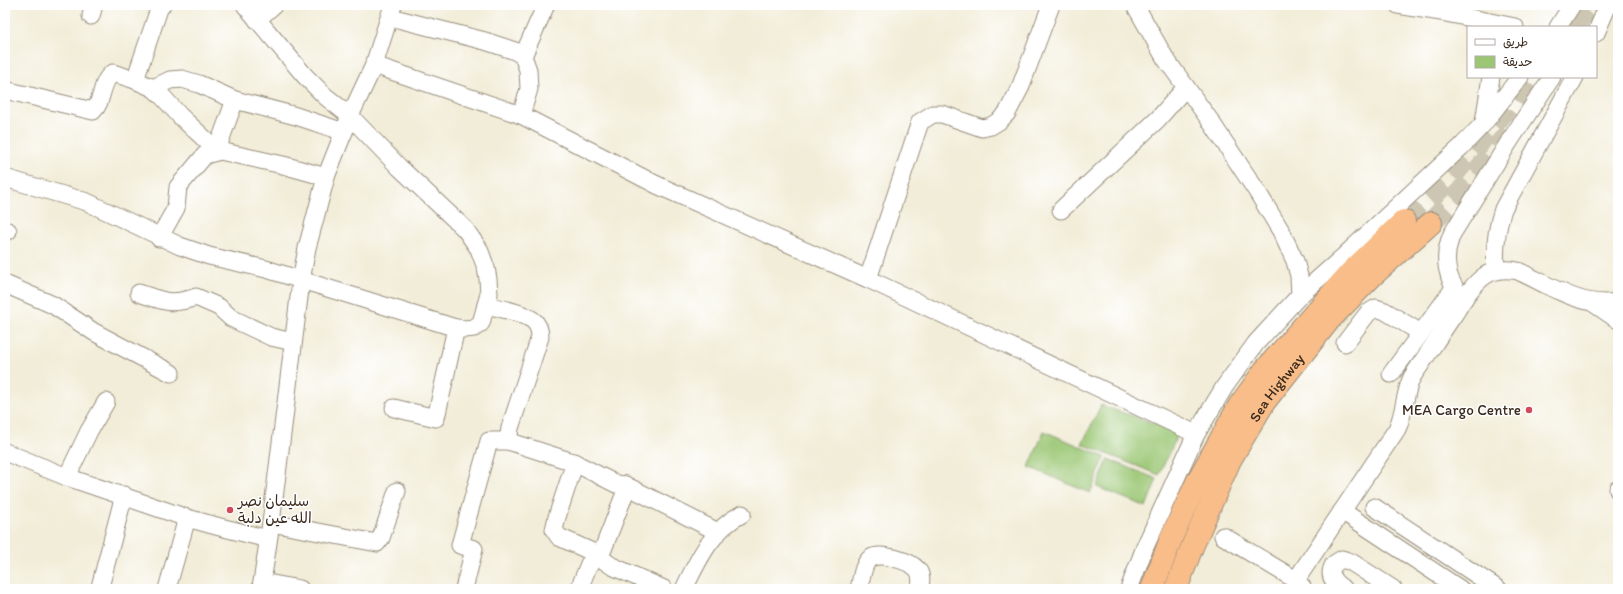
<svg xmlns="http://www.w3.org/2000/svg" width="1623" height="594" viewBox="0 0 1623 594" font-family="Itim,'Playpen Sans Arabic',sans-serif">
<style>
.green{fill:#9bc775;stroke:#6b784a}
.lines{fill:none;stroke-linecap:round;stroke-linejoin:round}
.highway-tunnel{stroke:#cdc6b3;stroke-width:22;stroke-dasharray:22 11;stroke-linecap:butt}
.minor-casing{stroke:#968c7b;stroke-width:19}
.highway-casing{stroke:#968c7b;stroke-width:24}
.minor{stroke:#fff;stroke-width:17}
.highway{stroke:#f8bd89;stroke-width:22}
.poi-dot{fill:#d1495b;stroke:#fff;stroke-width:1.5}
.labels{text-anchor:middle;stroke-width:3;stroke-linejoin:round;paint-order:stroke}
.street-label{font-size:15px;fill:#3b2a1e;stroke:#fff}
.poi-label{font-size:15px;fill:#3b2a1e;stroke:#fff;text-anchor:end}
</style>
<rect width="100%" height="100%" fill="#fff"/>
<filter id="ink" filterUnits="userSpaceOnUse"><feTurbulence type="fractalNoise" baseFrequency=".025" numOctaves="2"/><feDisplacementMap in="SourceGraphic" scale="8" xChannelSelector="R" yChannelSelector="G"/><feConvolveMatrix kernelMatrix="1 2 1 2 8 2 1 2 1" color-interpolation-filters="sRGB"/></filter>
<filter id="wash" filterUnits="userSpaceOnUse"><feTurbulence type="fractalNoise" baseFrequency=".012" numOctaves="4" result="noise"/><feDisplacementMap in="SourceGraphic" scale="16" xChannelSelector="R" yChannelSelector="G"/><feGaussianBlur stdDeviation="0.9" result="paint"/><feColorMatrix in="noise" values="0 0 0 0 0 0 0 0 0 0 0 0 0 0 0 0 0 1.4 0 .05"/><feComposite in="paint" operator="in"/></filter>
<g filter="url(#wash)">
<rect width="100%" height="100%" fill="#f2edd8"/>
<g class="green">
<polygon points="1101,405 1179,432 1159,475 1082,444"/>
<polygon points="1044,431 1105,457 1090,493 1029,467"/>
<polygon points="1108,459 1157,479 1146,507 1097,487"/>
</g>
</g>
<g filter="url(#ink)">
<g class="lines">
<g class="highway-tunnel">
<polyline points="1572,27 1590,5"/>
<polyline points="1404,221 1447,182 1532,77"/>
<polyline points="1431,223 1460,193 1509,133"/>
</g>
<defs>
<g id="minor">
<polyline points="1135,5 1165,58 1209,119 1258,193 1281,231 1295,261 1299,276 1300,295"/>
<polyline points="1398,5 1441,12 1515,27"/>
<polyline points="91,16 94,5"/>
<polyline points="390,17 485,41 515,51 523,56 528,70 529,89 521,115"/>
<polyline points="257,20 274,5"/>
<polyline points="1558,27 1572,5"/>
<polyline points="1596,33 1608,5"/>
<polyline points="523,56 545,7"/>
<polyline points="374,65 521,115 657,185 868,279 1196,434"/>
<polyline points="135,80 159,9 162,5"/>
<polyline points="153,88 170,80 182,79 199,84 235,100 296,116 344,132"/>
<path d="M5,90L93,111C104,101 100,81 113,73L135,80L153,88L162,96L180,116L209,143L220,151L283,165L326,177"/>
<polyline points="1484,122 1491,77"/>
<polyline points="5,178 87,202 180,246 209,256 266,269 456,328 465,329 474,328 481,323 486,305 489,294 488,279 486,268 479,249 465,229 399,167 350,116 325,96 305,76 245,5"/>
<polyline points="1061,210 1158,119 1186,87"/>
<polyline points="5,231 8,231"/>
<polyline points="159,238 176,208 178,187 205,155 220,151 220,141 235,100"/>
<path d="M1496,271C1494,248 1496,230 1503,209L1575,77"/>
<polyline points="868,279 920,122 933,114 942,114 982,128 991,126 999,121 1007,113 1020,88 1051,5"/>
<polyline points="5,284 53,305 94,332 171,373"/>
<path d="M139,293C163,301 170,306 196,297L219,307L231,318L271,337L293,342"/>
<path d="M1464,299C1446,281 1442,258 1452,234L1509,142L1552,77"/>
<polyline points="1593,303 1618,320"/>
<path d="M486,305C499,308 526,313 535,322C539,327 540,331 540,337L510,428L508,441L573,462L616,484L625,485V493L600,557L589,564L579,589"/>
<polyline points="1345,343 1368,313 1376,308 1385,311 1421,333"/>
<polyline points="1391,374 1454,288"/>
<polyline points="394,408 436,418 456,328"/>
<polyline points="5,452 67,477 187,518 220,527 268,539"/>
<polyline points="575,462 557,517 554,530 559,537 590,551 612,566 664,589"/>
<polyline points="67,477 89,431 106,402"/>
<polyline points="625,485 718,532"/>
<polyline points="1618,489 1618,490"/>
<polyline points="1374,507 1498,589"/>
<polyline points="1342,511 1460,589"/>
<polyline points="271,523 377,543 381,538 397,491"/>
<polyline points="1223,536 1296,580 1303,588"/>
<path d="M1296,580L1397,429C1405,412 1404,394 1412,377C1426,357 1439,336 1453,316C1462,302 1472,284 1486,275C1496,269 1507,269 1518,271C1551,286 1581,308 1618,302"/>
<polyline points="262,582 300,589"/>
<polyline points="100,587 124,495"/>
<polyline points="167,589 187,518"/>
<polyline points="261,589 271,523 301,281 307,248 326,177 350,116 374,65 393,5"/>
<polyline points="464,589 474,549 460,545 489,441 508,441"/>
<path d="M684,589C698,560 712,529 742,514"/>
<path d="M859,589C861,581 863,562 871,558C880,552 910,561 917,569C922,574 921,582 920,589"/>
<polyline points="1129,589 1145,547 1196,434 1225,386 1256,343 1300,295 1344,256 1461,147 1484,123 1520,77"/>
<path d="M1344,589C1334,583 1327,576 1334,564L1342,559L1351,562L1393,589"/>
</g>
<g id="highway">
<polyline points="1152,589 1172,536 1198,480 1239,406 1265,370 1350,273 1404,221"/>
<path id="s1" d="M1176,589L1192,547L1230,460L1265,401L1330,319L1372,276L1431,223"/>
</g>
</defs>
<use href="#minor" class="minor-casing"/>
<use href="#highway" class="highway-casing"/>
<use href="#minor" class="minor"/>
<use href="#highway" class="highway"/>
</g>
</g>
<g class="poi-dot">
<circle cx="1529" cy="410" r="4"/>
<circle cx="230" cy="510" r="4"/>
</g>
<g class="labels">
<g class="street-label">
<text dy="5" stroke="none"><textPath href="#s1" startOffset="226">Sea Highway</textPath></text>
</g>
<g class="poi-label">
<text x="1521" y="415">MEA Cargo Centre</text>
<text x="238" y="506" text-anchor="start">سليمان نصر<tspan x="238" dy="17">الله عين دلبة</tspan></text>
</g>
</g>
<rect width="1623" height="594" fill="none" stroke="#fff" stroke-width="20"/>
<rect x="1467" y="26" width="130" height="52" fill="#ffffff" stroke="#b1aaa5"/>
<rect x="1475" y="39" width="20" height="6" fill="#ffffff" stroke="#b1aaa5"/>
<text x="1503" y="46" font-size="12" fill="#3b2a1e">طريق</text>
<rect x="1475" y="56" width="20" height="12" fill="#9bc775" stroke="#b1aaa5"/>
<text x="1503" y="66" font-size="12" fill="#3b2a1e">حديقة</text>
</svg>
